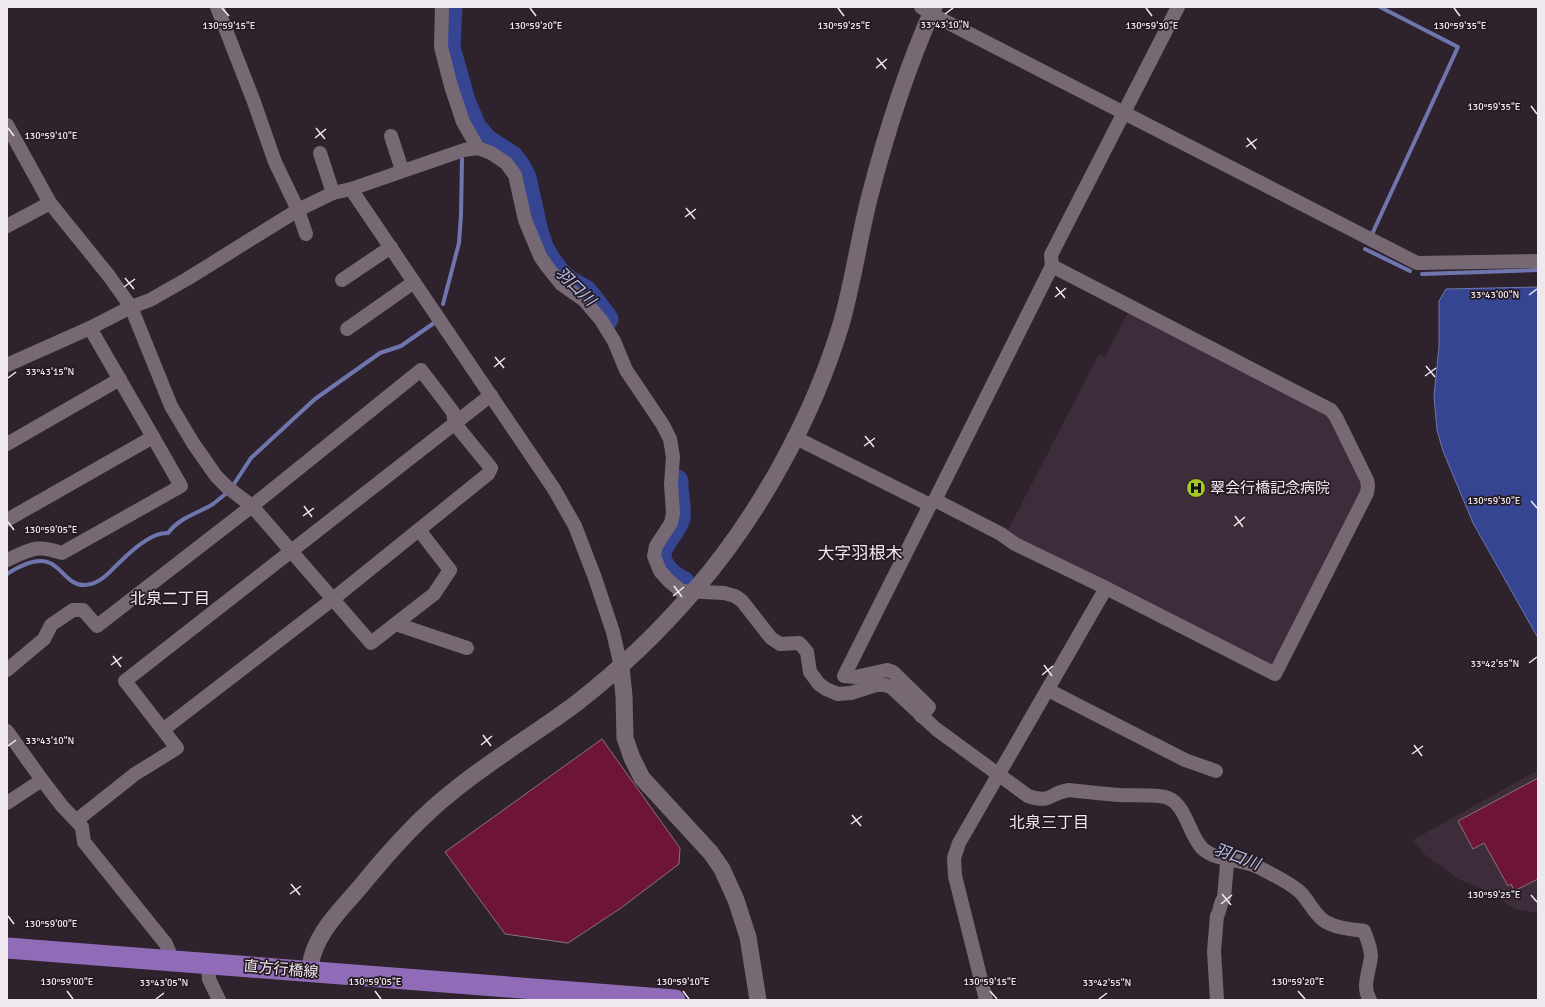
<svg xmlns="http://www.w3.org/2000/svg" width="1545" height="1007" viewBox="0 0 1545 1007" font-family="Signika,'Noto Sans JP',sans-serif">
<style>
.built{fill:#3d2c3a}
.water{fill:#364591;stroke:#6e76ad}
.lines{fill:none;stroke-linecap:round;stroke-linejoin:round}
.stream{stroke:#6e76ad;stroke-width:4}
.river{stroke:#364591;stroke-width:23}
.building{fill:#6e1439;stroke:#88757a}
.minor{stroke:#766974;stroke-width:14}
.tertiary{stroke:#766974;stroke-width:17}
.primary{stroke:#8f6bb8;stroke-width:21}
.ticks{fill:none;stroke:#efe8ee;stroke-width:1.5}
.labels{text-anchor:middle;stroke-width:3.5;stroke-linejoin:round;paint-order:stroke}
.poi-label{font-size:15px;fill:#efe8ee;stroke:#251a23;text-anchor:start}
.street-label{font-size:15px;fill:#efe8ee;stroke:#251a23}
.water-label{font-size:16px;font-style:italic;fill:#b7c5f0;stroke:#251a23}
.neighbourhood-label{font-size:16px;fill:#efe8ee;stroke:#251a23}
.quarter-label{font-size:17px;fill:#efe8ee;stroke:#251a23}
.ticks-label{font-size:10px;text-anchor:middle;fill:#efe8ee;stroke:#251a23;stroke-width:3.5;stroke-linejoin:round;paint-order:stroke}
</style>
<rect width="100%" height="100%" fill="#2e232d"/>
<g class="built">
<polygon points="1129,310 1329,414 1363,486 1275,665 1268,666 1025,547 1008,530 1099,354 1105,357"/>
<polygon points="1538,770 1538,913 1515,909 1485,890 1460,880 1426,856 1413,840"/>
</g>
<polygon class="water" points="1538,287 1538,638 1473,523 1443,451 1437,430 1434,396 1439,346 1439,301 1446,289"/>
<g class="lines">
<g class="stream">
<polyline points="1373,232 1458,47 1380,7"/>
<polyline points="1365,249 1410,271"/>
<polyline points="1422,274 1538,270"/>
<polyline points="443,304 459,243 461,215 462,159"/>
<polyline points="232,487 251,458 315,399 380,353 401,346 434,323"/>
<path d="M7,574C18,567 37,557 50,563C63,569 69,586 85,585C101,584 109,572 120,562C132,550 152,532 168,533C180,517 197,514 213,504C218,500 223,496 228,492"/>
</g>
<g class="river">
<polyline points="451,7 449,47 464,101 475,127 487,141 512,157 519,166 525,178 537,232 543,249 550,261 560,274 569,282 585,291 591,298 607,319"/>
<path d="M677,481C676,492 681,509 679,518C676,529 667,537 662,547C654,562 671,577 683,582"/>
</g>
</g>
<g class="building">
<polygon points="602,739 680,848 679,864 621,908 568,943 505,934 445,852"/>
<polygon points="1538,778 1538,879 1514,891 1511,884 1508,886 1484,843 1473,849 1458,821"/>
</g>
<g class="lines">
<g class="minor">
<polyline points="217,7 254,102 275,162 298,210 306,234"/>
<polyline points="442,7 441,47 451,86 463,122 478,148"/>
<polyline points="921,7 931,14 1417,263 1538,261"/>
<polyline points="7,125 50,203 109,276 131,307 171,406 193,443 216,476 227,487 252,506 371,643 434,594 450,570 419,530"/>
<polyline points="391,136 402,170"/>
<polyline points="320,153 333,193"/>
<polyline points="351,189 554,489 575,526 595,578 613,632 621,667"/>
<polyline points="7,226 50,203"/>
<polyline points="342,280 391,247"/>
<polyline points="347,329 414,282"/>
<path d="M7,365L90,328L131,307L150,300L187,279L298,210L333,193L351,189L464,150L478,148L491,153L506,163L515,175L525,220L540,256L546,265L561,284L584,300L601,320L614,341L626,370L663,425L670,439L673,457L671,484L673,513L671,523L656,546L654,556L660,571L669,581L681,591L724,593L735,596L742,601L771,638L780,644L799,643L802,646L807,652L810,672L819,684L826,689L838,694L851,693L876,685H885L891,687L936,729L1028,796C1053,804 1048,793 1069,790C1086,792 1103,794 1120,795C1132,796 1159,794 1168,798C1186,805 1189,835 1202,848C1216,862 1241,858 1258,867C1270,873 1294,885 1302,894C1309,902 1314,913 1323,920C1334,928 1351,929 1364,931C1367,939 1371,948 1371,956C1370,970 1361,987 1370,1000"/>
<polyline points="794,437 930,505"/>
<polyline points="7,444 120,379"/>
<polyline points="935,500 1001,534 1015,544 1042,557 1106,588 1275,674 1367,493 1368,486 1367,480 1336,417 1331,410 1052,266 1051,255 1178,7"/>
<polyline points="7,520 153,437 90,328"/>
<path d="M7,560C32,549 36,544 62,553L181,486L153,437"/>
<polyline points="396,624 467,648"/>
<polyline points="7,670 44,639 51,625 73,610 83,610 97,626 252,506 421,370 453,412 455,424 491,468 488,474 333,599 164,729"/>
<polyline points="1048,690 1185,760 1216,771"/>
<polyline points="921,716 929,707 893,672 887,670 855,677 844,676 930,505 935,500 1052,266"/>
<polyline points="7,731 42,780 62,806 82,827 84,842 166,944 169,951 169,960"/>
<polyline points="7,803 42,780"/>
<polyline points="77,820 135,774 177,748 125,681 491,395"/>
<polyline points="208,963 209,979 219,1000"/>
<polyline points="986,1000 955,876 954,858 959,843 1106,588"/>
<path d="M1217,1000L1214,951L1217,916C1221,910 1219,904 1224,898L1227,864"/>
</g>
<g class="tertiary">
<polyline points="621,667 624,696 625,738 632,758 642,778 711,853 722,869 736,900 748,937 758,1000"/>
<path d="M309,971C311,966 311,959 313,954C321,928 344,906 361,886C387,854 420,817 452,792C492,759 537,733 578,702C620,669 659,632 694,591C759,516 814,416 842,321C853,281 859,239 869,199C886,133 906,69 934,7"/>
</g>
<polyline class="primary" points="7,948 675,1000"/>
</g>
<path class="ticks" d="M222,8L229,16M530,8L536,16M838,8L844,16M1146,8L1152,16M1454,8L1460,16M945,14L953,8M877,58L886,69M876,68L887,59M1531,106L1537,114M8,128L14,136M316,128L325,139M315,138L326,129M1247,138L1256,149M1246,147L1257,139M686,208L695,219M685,217L696,209M125,278L134,289M124,287L135,279M1056,287L1065,298M1529,295L1537,289M1055,297L1066,288M495,357L504,368M1426,366L1435,377M494,367L505,358M1425,376L1436,368M8,378L16,372M865,436L874,447M864,446L875,438M1531,501L1537,508M304,506L312,517M303,516L314,508M1235,516L1243,527M8,522L14,530M1234,526L1245,517M674,586L682,597M673,596L684,587M113,656L121,667M1529,663L1537,657M111,665L122,657M1044,665L1052,676M1042,675L1053,666M483,735L491,746M481,745L492,736M1414,745L1422,756M8,746L16,740M1412,754L1423,746M852,815L861,826M851,824L862,816M291,884L300,895M290,894L301,886M1222,894L1231,905M1531,895L1537,902M1221,904L1232,895M8,916L14,924M67,991L73,999M375,991L381,999M683,991L689,999M990,991L997,999M1298,991L1305,999M156,999L164,993M1099,999L1107,993"/>
<defs>
<symbol id="hospital-disc" viewBox="-11 -11 22 22"><circle r="9.5" fill="#a6c821" stroke="#251a23"/><path d="M-5-5h3v3.5h4V-5h3V5h-3V1.5h-4V5h-3Z" fill="#111"/></symbol>
</defs>
<g fill-rule="evenodd">
<use href="#hospital-disc" x="1185" y="477" width="22" height="22"/>
</g>
<g class="labels">
<g class="poi-label">
<text x="1210" y="493">翠会行橋記念病院</text>
</g>
<g class="street-label">
<text transform="translate(281 969) rotate(5)" y="5">直方行橋線</text>
</g>
<g class="water-label">
<text transform="translate(576 286) rotate(44)" y="6">羽口川</text>
<text transform="translate(1237 856) rotate(20)" y="6">羽口川</text>
</g>
<g class="neighbourhood-label">
<text x="170" y="604">北泉二丁目</text>
<text x="1049" y="828">北泉三丁目</text>
</g>
<g class="quarter-label">
<text x="860" y="559">大字羽根木</text>
</g>
</g>
<g class="ticks-label">
<text x="945" y="28">33°43'10"N</text>
<text x="229" y="29">130°59'15"E</text>
<text x="536" y="29">130°59'20"E</text>
<text x="844" y="29">130°59'25"E</text>
<text x="1152" y="29">130°59'30"E</text>
<text x="1460" y="29">130°59'35"E</text>
<text x="1494" y="110">130°59'35"E</text>
<text x="51" y="139">130°59'10"E</text>
<text x="1495" y="298">33°43'00"N</text>
<text x="50" y="375">33°43'15"N</text>
<text x="1494" y="504">130°59'30"E</text>
<text x="51" y="533">130°59'05"E</text>
<text x="1495" y="667">33°42'55"N</text>
<text x="50" y="744">33°43'10"N</text>
<text x="1494" y="898">130°59'25"E</text>
<text x="51" y="927">130°59'00"E</text>
<text x="67" y="985">130°59'00"E</text>
<text x="375" y="985">130°59'05"E</text>
<text x="683" y="985">130°59'10"E</text>
<text x="990" y="985">130°59'15"E</text>
<text x="1298" y="985">130°59'20"E</text>
<text x="164" y="986">33°43'05"N</text>
<text x="1107" y="986">33°42'55"N</text>
</g>
<rect width="1545" height="1007" fill="none" stroke="#efe8ee" stroke-width="16"/>
</svg>
